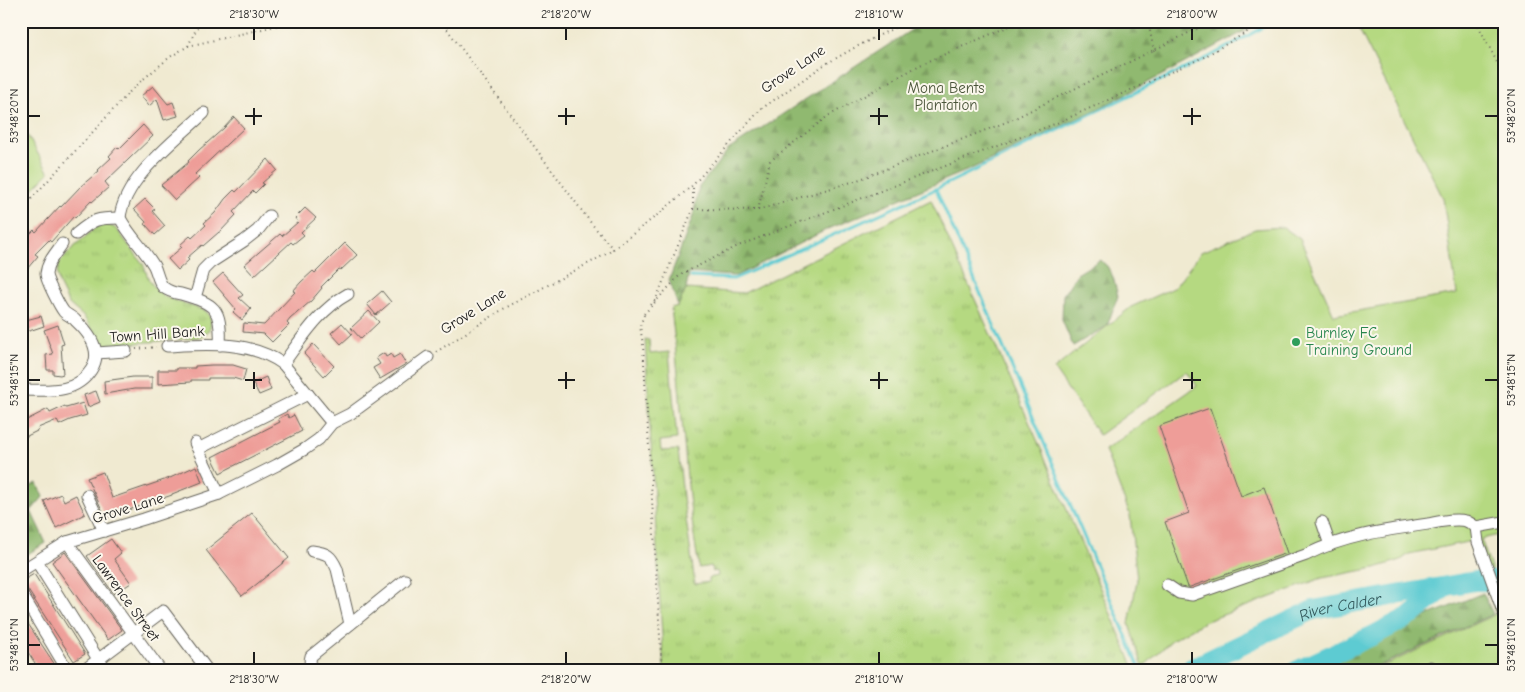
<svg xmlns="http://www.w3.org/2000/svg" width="1525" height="692" viewBox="0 0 1525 692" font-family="'Comic Neue',sans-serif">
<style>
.grass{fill:url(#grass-tufts);stroke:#687a4e}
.forest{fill:url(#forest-firs);stroke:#566a46}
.garden{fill:#b5d981;stroke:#687a4e}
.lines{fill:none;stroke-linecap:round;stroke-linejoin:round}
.stream{stroke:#5dcbd2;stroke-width:3}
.river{stroke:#5dcbd2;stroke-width:20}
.building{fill:#ee9d98}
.minor-casing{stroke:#66645b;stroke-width:13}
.path{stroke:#66645b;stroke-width:2;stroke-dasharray:1 4;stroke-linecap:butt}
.minor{stroke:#fff;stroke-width:11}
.ticks{fill:none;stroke:#1c1c1c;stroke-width:2}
.leisure-dot{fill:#2e9e5b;stroke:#fbf7ec;stroke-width:2}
.labels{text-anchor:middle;stroke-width:4;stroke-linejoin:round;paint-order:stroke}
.street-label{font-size:15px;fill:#1c1c1c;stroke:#fbf7ec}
.park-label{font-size:15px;fill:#4a553a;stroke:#fbf7ec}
.leisure-label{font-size:15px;fill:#27864d;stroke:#fbf7ec;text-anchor:start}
.water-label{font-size:16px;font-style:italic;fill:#33595c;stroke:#fbf7ec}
.neatline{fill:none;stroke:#1c1c1c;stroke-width:2}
.ticks-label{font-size:12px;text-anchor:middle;fill:#1c1c1c}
</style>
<defs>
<pattern id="grass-tufts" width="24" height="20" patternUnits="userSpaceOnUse" patternTransform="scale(1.25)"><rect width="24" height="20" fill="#b5d981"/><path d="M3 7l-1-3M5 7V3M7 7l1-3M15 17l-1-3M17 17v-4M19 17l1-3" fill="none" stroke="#9bba6f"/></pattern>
<pattern id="forest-firs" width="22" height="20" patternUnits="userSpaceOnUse" patternTransform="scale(1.25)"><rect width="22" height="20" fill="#90b96f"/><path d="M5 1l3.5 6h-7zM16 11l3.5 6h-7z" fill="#7c9e60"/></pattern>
</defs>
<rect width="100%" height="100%" fill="#fbf7ec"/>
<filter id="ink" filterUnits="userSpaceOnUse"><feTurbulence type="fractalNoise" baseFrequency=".02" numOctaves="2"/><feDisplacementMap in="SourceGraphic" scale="10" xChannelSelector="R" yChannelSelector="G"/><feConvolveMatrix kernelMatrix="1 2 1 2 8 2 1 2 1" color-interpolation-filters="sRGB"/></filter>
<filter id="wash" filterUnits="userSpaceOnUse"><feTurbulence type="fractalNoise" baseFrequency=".0096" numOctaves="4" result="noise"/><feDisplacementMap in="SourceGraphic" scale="20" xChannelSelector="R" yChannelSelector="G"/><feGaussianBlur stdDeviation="1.12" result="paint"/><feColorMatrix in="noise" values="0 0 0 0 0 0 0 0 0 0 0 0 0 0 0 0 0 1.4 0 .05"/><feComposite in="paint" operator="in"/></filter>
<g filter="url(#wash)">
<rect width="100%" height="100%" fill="#f0ead1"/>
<g class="grass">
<path d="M931,200L1042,451L1135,671H664L645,339L649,340L650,354L669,352L677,439L660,441L661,451L678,450L683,497L695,584L709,582V578L718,576L717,571L713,572L711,566L699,568C684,482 682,394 671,308L678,306L686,289L744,293Z"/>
<path d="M106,224L115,228L118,231L143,264L149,280L156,289L165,297L206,311C214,320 212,331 201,337L108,346L100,343L84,317L69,304L60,286L57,274L59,263L73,248L96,227Z"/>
</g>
<g class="forest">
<polygon points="925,21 1264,21 1100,108 973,168 826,230 736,276 689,273 686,289 678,306 669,280 693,216 699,187 728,150"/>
<polygon points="1100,260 1107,266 1113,277 1118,296 1107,326 1073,346 1062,320 1063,295 1077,274"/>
<polygon points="37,483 43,497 31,511 46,543 21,558 21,491"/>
<polygon points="1483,593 1493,614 1368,671 1310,671 1378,636"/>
</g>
<g class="garden">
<polygon points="1355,21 1504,21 1504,534 1481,539 1504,606 1504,671 1372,671 1496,614 1472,541 1409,554 1401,560 1375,568 1322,578 1204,622 1172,640 1143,667 1129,624 1137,580 1130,515 1105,450 1197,386 1187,371 1099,435 1054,369 1131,307 1175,287 1201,252 1255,229 1283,227 1300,239 1334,315 1457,294 1443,198"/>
<polygon points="21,124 49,173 21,201"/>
</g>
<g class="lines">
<g class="stream">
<polyline points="691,277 734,279 936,189"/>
<polyline points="1141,671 936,189 1209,57 1275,21"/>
</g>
<g class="river">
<path id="s1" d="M1186,671L1313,610L1475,581H1504"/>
<polyline points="1296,671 1372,636 1412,615 1444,588"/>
</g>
</g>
<g id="blocks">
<g class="building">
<polygon points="153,86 168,104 173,102 178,116 164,120 157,99 149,106 141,96"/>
<polygon points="234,117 244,128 195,174 199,178 175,200 161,185 189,162 188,161 199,150 224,128"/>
<polygon points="143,125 153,136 105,182 109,187 92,202 91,201 75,218 74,216 51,242 49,240 35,254 38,256 21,276 21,243 34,230 36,232 60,206 61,207 81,186 99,171 98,170 111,158 109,156 117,147 119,149"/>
<polygon points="268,159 277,170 262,183 264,184 255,193 253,191 233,212 236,215 220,232 219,232 203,246 202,245 187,258 189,260 178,270 168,259 182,247 180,245 190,236 192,238 206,225 204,223 215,213 225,199 234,190 236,192"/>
<polygon points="145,199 155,209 152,211 165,226 155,235 145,224 146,222 134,209"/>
<polygon points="305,208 316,218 301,232 304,235 293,244 291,242 254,276 244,265 280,234 282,236 298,222 295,218"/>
<polygon points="345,243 357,255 341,270 339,269 321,287 322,288 311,301 290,319 287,323 289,325 272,342 264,334 243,332 244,323 264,325 295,292 293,291 301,282 313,271 315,273"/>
<polygon points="223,273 243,295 239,298 251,309 242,320 233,312 236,309 213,282"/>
<polygon points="382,291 391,302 376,315 367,304"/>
<polygon points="369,311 379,322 361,339 351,328"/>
<polygon points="41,316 44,326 29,331 26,320"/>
<polygon points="342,323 352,334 341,344 331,333"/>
<polygon points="58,325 64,344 61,345 63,374 60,375 53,374 53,370 47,370 46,355 53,354 44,330"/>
<polygon points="313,344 334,366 324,376 304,354"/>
<polygon points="384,353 386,357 391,354 393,358 400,354 406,364 380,379 373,368 380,364 376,358"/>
<polygon points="212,365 233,365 246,369 243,381 233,378 208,378 208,380 191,380 191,382 158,384 158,370 177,370 177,368 195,368 195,366"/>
<polygon points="133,377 152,377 152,389 134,389 105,394 104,381"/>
<polygon points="266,377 271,390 259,395 253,383"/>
<polygon points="96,391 100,402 88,407 84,395"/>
<polygon points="83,403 87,415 70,420 59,425 57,420 38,428 39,430 21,439 21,423 48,409 50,413 65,406 66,408"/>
<polygon points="1210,408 1241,496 1264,487 1287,553 1190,587 1188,587 1165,522 1189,513 1159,426"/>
<polygon points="287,414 289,418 294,415 302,431 220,473 212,457 280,422 278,419"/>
<polygon points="196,466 202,482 172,494 172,495 106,518 87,478 103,472 112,498 170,478"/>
<polygon points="61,494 64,501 76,495 85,514 56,528 44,501"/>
<polygon points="252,513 289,558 242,596 206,550"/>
<polygon points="111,539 121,553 114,559 131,583 114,594 87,556"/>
<polygon points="65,552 122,630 108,640 52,562"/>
<polygon points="34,574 85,654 74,661 22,581"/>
<polygon points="21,613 59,671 40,671 21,641"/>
</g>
</g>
</g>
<g filter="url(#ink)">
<use href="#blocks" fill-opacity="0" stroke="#66645b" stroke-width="1"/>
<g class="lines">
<defs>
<g id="minor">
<path d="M204,113C176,140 124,178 120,218C129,235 144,249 154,266C157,272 158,281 163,287C168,291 174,293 181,294C215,304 222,308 220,345"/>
<path d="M76,234C94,219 97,218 120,218"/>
<polyline points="195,298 203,270 210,263 244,241 258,230 269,216"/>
<path d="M167,346C205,344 250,340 283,364L332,423"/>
<polyline points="96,353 126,351"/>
<path d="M283,364C302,338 319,310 348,294"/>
<path d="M21,390C46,390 75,395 91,370C103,352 90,334 76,321C73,317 67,315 64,312C60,307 46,280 46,274C47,262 56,253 62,244"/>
<polyline points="195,443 219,494"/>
<polyline points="198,449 308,394"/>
<polyline points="87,495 104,531"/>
<polyline points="1322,522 1330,545"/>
<polyline points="1476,527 1504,522"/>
<polyline points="67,542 161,671"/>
<path d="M312,551C327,553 331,555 337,569L350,624"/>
<polyline points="37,562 98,659 107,671"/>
<polyline points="21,571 67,542 144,519 219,494 277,465 305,449 319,439 332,423 350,414 428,357"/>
<path d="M1167,585L1179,593L1192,595L1306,555C1343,536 1386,530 1428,524C1439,522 1454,518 1466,521C1469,522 1473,525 1476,527L1478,542L1504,614"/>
<polyline points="21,593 68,671"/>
<polyline points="21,665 25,671"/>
<polyline points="1430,667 1432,671"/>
<polyline points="83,671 163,611 208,671"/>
<path d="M313,671C310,666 309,662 311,656L405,580"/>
</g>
</defs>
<use href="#minor" class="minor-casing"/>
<g class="path">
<polyline points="441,21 591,223 613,249"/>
<polyline points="1148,21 1154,51"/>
<polyline points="1476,21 1504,76"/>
<polyline points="188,46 200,21"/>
<polyline points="693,209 758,210 855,181 1009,121 1213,21"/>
<polyline points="21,210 135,86 170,57 188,46 297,21"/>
<polyline points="758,210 770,161 828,116 920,65 1021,21"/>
<polyline points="651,305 656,299 693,209 693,186"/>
<polyline points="644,314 680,275 738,246 1057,123 1204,57 1266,21"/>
<polyline points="644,315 640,326 643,345 662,671"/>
<polyline points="136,349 156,347"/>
<polyline points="436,352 505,308 608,253 660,213 693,185 761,109 824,65 856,47 908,21"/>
</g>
<use href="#minor" class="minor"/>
</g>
</g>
<path class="ticks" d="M254,28V40M566,28V40M879,28V40M1192,28V40M254,108V125M566,108V125M879,108V125M1192,108V125M28,116H40M245,116H262M558,116H575M870,116H888M1183,116H1201M1485,116H1498M254,372V389M566,372V389M879,372V389M1192,372V389M28,380H40M245,380H262M558,380H575M870,380H888M1183,380H1201M1485,380H1498M28,645H40M1485,645H1498M254,652V664M566,652V664M879,652V664M1192,652V664"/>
<circle class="leisure-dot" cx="1296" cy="342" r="5"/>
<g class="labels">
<g class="street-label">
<text transform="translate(793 69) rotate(-34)" y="5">Grove Lane</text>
<text transform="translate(473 311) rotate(-32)" y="5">Grove Lane</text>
<text transform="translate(157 334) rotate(-4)" y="5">Town Hill Bank</text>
<text transform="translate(128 508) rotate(-17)" y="5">Grove Lane</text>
<text transform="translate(126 598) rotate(54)" y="5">Lawrence Street</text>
</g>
<g class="park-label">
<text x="946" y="93">Mona Bents<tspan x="946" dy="17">Plantation</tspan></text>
</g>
<g class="leisure-label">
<text x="1306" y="338">Burnley FC<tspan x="1306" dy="17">Training Ground</tspan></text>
</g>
<g class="water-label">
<text dy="6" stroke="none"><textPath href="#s1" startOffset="168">River Calder</textPath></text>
</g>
</g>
<rect width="1525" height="692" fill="none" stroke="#fbf7ec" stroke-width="55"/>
<rect x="28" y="28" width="1470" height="636" class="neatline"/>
<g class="ticks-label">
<text x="254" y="18">2°18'30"W</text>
<text x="566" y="18">2°18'20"W</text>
<text x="879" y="18">2°18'10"W</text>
<text x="1192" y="18">2°18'00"W</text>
<text transform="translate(14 116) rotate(-90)" y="4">53°48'20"N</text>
<text transform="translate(1511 116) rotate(-90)" y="4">53°48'20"N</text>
<text transform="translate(14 380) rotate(-90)" y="4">53°48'15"N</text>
<text transform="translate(1511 380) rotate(-90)" y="4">53°48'15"N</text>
<text transform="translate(14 645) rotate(-90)" y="4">53°48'10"N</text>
<text transform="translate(1511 645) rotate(-90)" y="4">53°48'10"N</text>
<text x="254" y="683">2°18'30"W</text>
<text x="566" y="683">2°18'20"W</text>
<text x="879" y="683">2°18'10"W</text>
<text x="1192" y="683">2°18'00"W</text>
</g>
</svg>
